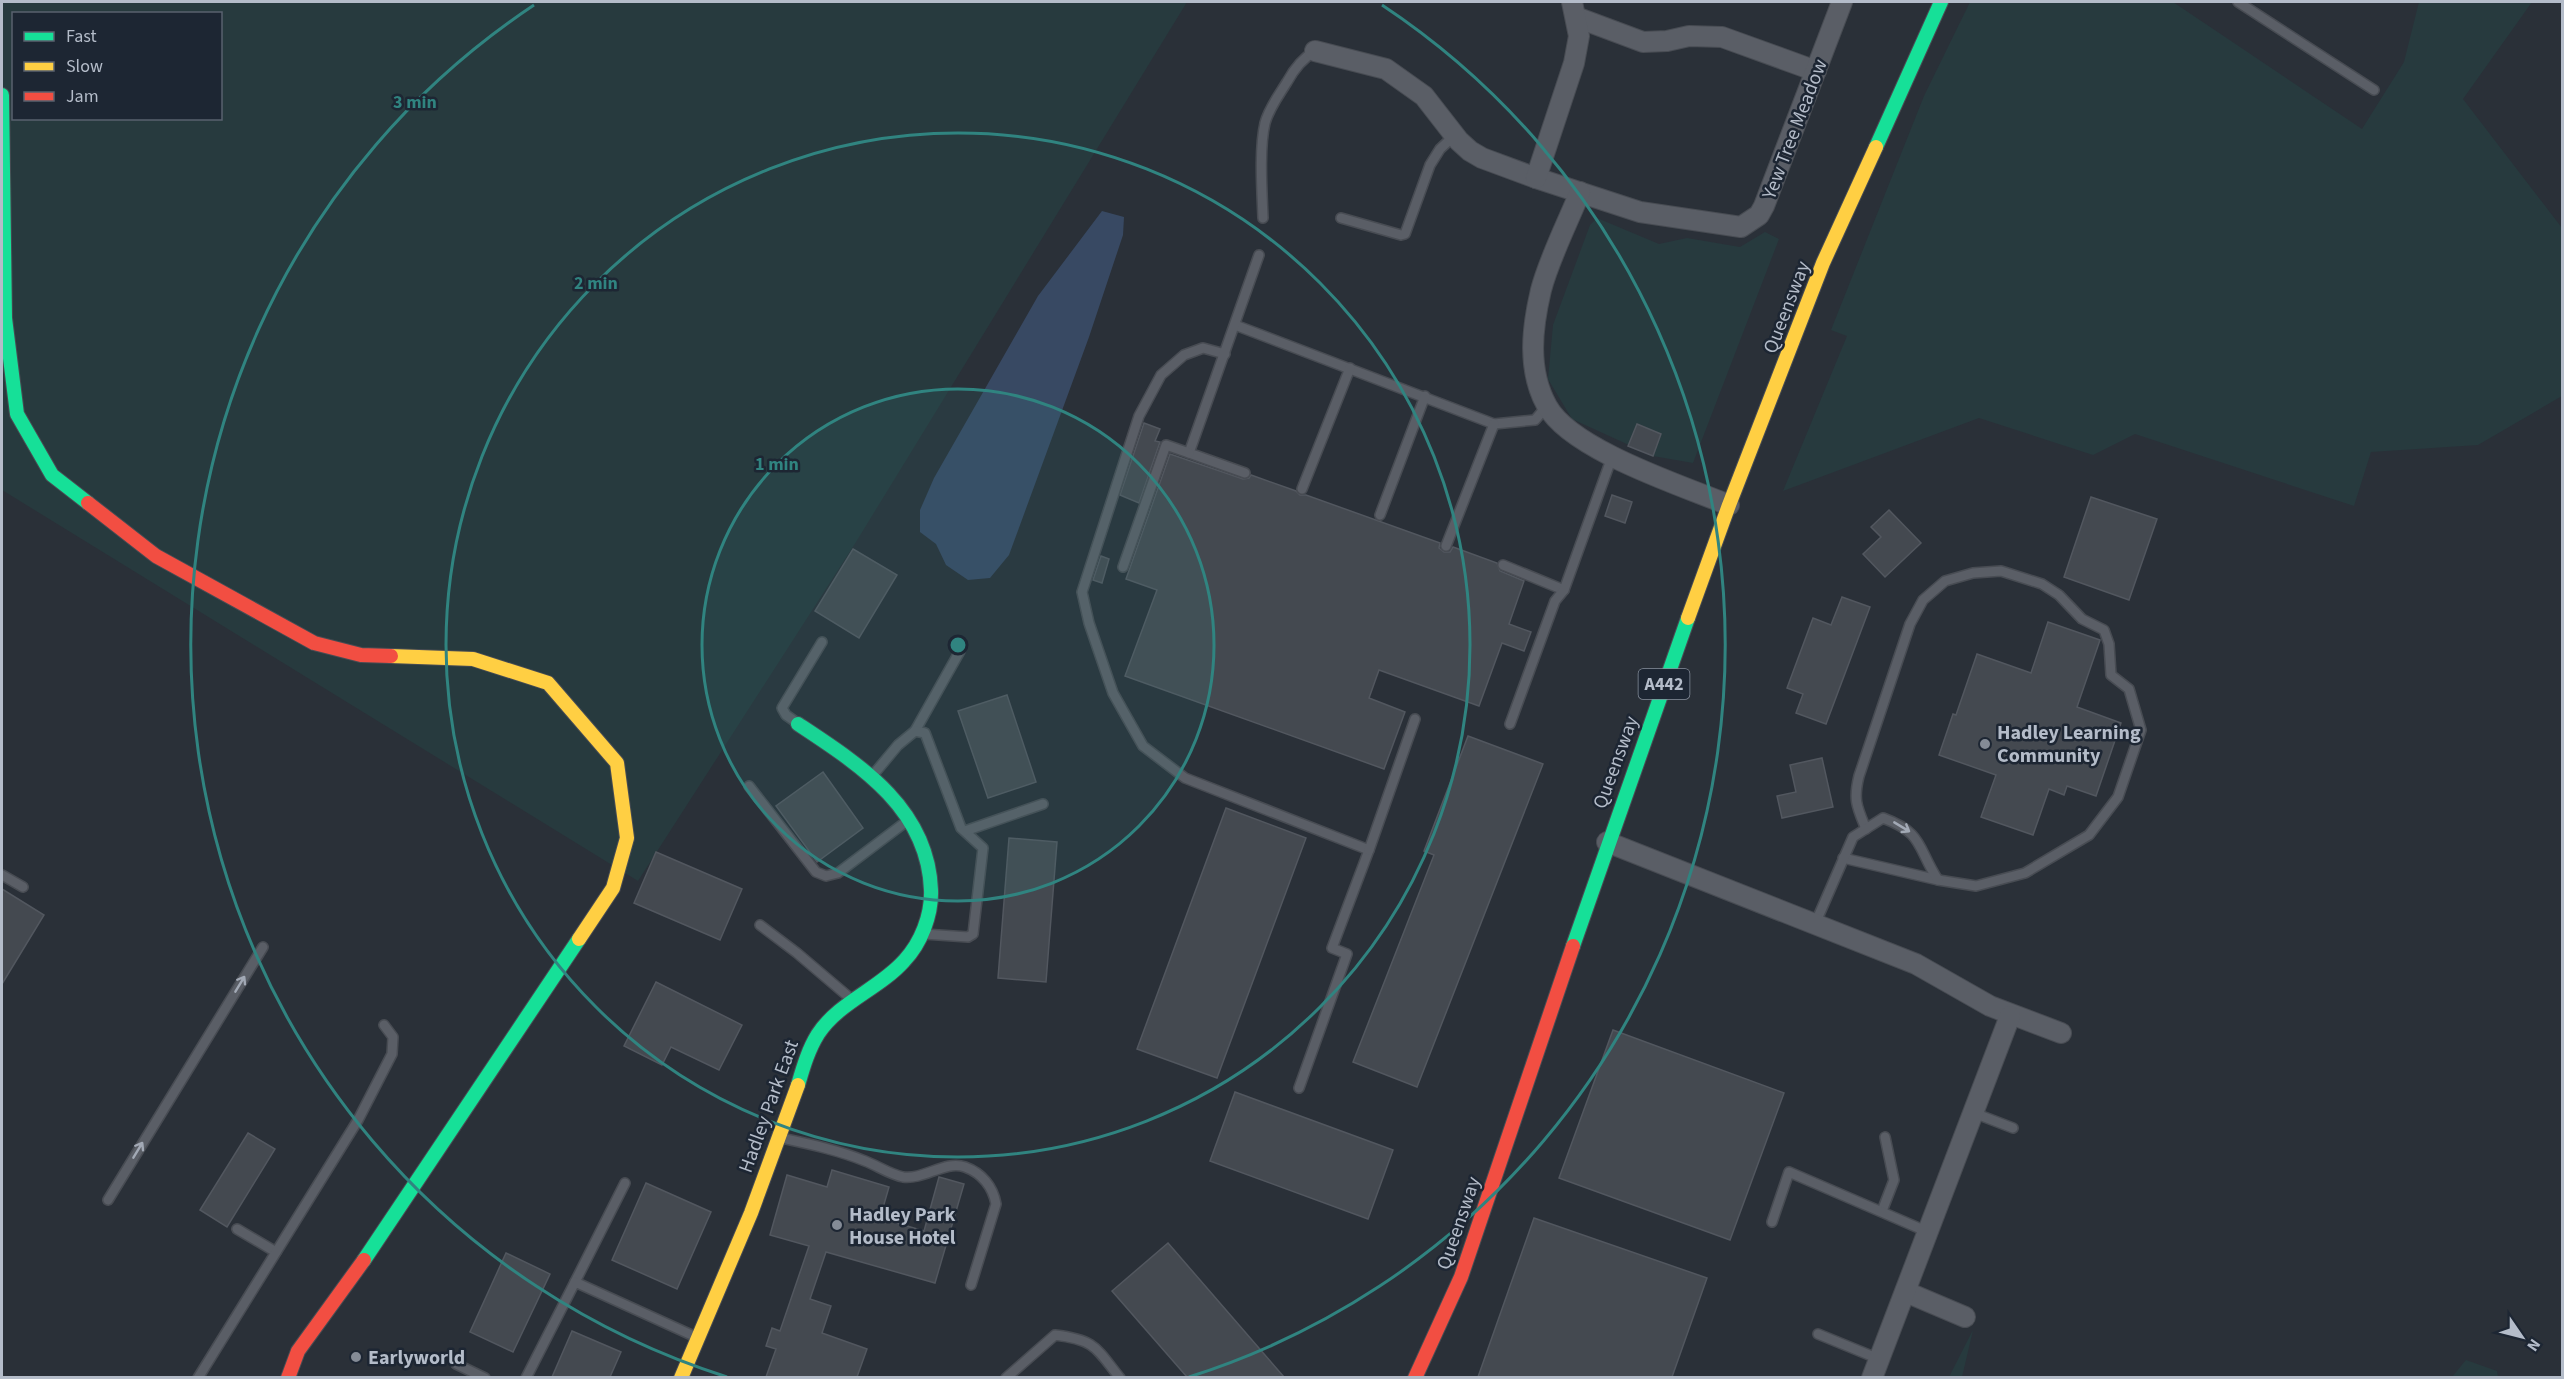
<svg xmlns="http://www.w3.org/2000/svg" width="2564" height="1379" viewBox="0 0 2564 1379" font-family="'Source Sans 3',sans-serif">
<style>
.green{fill:#273a3e;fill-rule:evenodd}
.water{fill:#384963}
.building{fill:#444950;stroke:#52575f;stroke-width:1.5}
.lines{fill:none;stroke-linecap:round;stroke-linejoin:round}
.lane-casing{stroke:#484c53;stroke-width:12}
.street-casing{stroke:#484c53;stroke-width:22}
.fast-casing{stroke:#484c53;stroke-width:16}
.slow-casing{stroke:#484c53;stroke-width:16}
.jam-casing{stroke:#484c53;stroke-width:16}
.lane{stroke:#5a5e66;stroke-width:9}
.street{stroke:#5a5e66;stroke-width:20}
.fast{stroke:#16e098;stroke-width:14}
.slow{stroke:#ffcf43;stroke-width:14}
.jam{stroke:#f24e42;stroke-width:14}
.oneway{stroke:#a2a9b5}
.ring{fill:none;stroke:#308480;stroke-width:3}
.poi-dot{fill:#848b96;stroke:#1d2633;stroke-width:2}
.labels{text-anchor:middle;stroke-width:5;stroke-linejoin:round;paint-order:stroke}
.shield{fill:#1d2633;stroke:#878f9c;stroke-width:1.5}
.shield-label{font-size:18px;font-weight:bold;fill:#b4bcc9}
.street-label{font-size:20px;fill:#b4bcc9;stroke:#1d2633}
.poi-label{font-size:20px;font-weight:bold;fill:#b4bcc9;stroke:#1d2633;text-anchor:start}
.centre{fill:#308480;stroke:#1d2633;stroke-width:3}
.ring-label{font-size:18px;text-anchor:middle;font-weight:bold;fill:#308480;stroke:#1d2633;stroke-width:5;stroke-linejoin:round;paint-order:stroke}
</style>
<rect width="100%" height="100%" fill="#2a3038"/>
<g class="green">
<path d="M2,2H1187L856,542L638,881L2,490ZM14,14H220V118H14Z"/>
<polygon points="1970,2 2173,2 2362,129 2404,62 2419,2 2532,2 2463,99 2562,228 2562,396 2478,445 2371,452 2354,506 2135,434 2093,455 1979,418 1783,491 1847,336 1831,330 1924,96"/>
<polygon points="1597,218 1659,244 1687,238 1740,247 1765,232 1779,239 1693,463 1653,456 1572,419 1548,379 1553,325 1590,225"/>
<polygon points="1973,1330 1962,1377 1949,1377"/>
<polygon points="2466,1360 2497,1371 2498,1377 2452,1377"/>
</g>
<polygon class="water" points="1102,211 1124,217 1123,235 1089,337 1009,555 990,578 968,580 946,565 936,544 920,532 920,510 934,478 1038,296"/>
<g class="building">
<polygon points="1144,423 1160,429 1155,441 1160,442 1139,503 1120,495"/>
<polygon points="1637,424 1661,434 1653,456 1628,446"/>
<polygon points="1170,454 1243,479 1249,478 1251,475 1296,491 1300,495 1306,495 1440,543 1439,548 1444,552 1450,552 1453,547 1497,563 1500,571 1524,581 1509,624 1531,632 1524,651 1502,643 1479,706 1379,670 1369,698 1405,712 1384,769 1125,676 1157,590 1126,579"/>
<polygon points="1612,495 1632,502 1625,523 1605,516"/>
<polygon points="2091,497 2157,519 2129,600 2064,577"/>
<polygon points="1889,510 1921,543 1885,577 1863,554 1881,537 1871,527"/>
<polygon points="853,549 897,575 859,638 815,611"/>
<polygon points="1101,556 1109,559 1102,583 1093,580"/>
<polygon points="1842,597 1870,607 1826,724 1796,713 1803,694 1787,688 1813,618 1831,625"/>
<polygon points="2048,622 2100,640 2077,707 2121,723 2096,796 2067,786 2064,795 2049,789 2033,835 1981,817 1996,775 1939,755 1953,714 1956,715 1977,654 2031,673"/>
<polygon points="1007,695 1036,782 988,798 958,711"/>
<polygon points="1468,736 1543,764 1417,1087 1353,1062 1434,855 1424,851"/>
<polygon points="1822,758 1833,807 1782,818 1777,796 1796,792 1790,765"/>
<polygon points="823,772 863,828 817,862 776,806"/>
<polygon points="1226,808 1306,838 1217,1078 1137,1049"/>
<polygon points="1009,838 1057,842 1046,982 998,978"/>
<polygon points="656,852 742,889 720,940 634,903"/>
<polygon points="2,889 44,915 2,984"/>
<polygon points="656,982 742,1025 719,1070 671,1047 662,1065 624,1046"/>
<polygon points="1613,1030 1784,1093 1730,1240 1559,1178"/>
<polygon points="1235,1092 1393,1150 1368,1219 1210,1161"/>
<polygon points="248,1133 275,1149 227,1227 200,1210"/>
<polygon points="832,1170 889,1187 880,1218 924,1231 939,1177 964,1184 935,1283 826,1252 810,1299 831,1306 822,1333 867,1349 857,1377 766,1377 776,1349 766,1346 772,1328 780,1331 809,1246 770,1235 787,1175 827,1187"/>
<polygon points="646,1183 711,1212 677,1289 612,1260"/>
<polygon points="1534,1218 1707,1278 1672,1377 1478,1377"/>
<polygon points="1168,1243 1284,1377 1187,1377 1112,1291"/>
<polygon points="506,1253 550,1274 513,1352 470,1332"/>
<polygon points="572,1331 621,1352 610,1377 552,1377"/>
</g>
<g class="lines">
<defs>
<g id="lane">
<polyline points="2238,2 2374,90"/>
<path d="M1263,218C1262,191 1259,149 1265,123C1269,108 1279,95 1287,82C1294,69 1303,58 1315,51"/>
<polyline points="1341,218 1401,235 1405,234 1430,165 1440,149 1455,135"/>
<polyline points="1235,325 1494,424 1535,420 1547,406"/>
<polyline points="1225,354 1203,348 1184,355 1161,375 1139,416 1082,592 1089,623 1113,693 1143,746 1185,778 1369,850 1332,948 1347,954 1299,1088"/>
<polyline points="1245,473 1189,453 1259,255"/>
<polyline points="1302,489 1350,368"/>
<polyline points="1380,515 1425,396"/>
<polyline points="1446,546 1494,424"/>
<polyline points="1503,565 1564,590"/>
<polyline points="1123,567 1166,445 1189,453"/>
<polyline points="796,722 786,715 782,708 822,642"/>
<polyline points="1510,724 1555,601 1564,590 1612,457"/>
<polyline points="915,731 960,651"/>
<polyline points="873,775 898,745 915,731 925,733 961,828 983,848 973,934 968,937 924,934"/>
<polyline points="749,786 816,872 826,876 838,873 907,821"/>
<polyline points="965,831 1043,804"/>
<polyline points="1369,850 1415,719"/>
<path d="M1843,858L1938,880L1976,886L2025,873L2089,835L2118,797L2141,730L2129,689L2111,675L2109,644L2104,630L2082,619L2059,595L2042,584L2001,571L1973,573L1945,581L1923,600L1910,624L1859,776C1853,800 1857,807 1866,829"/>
<polyline points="2,875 23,887"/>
<path d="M1815,924L1853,837L1883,818C1924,833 1917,848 1938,880"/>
<polyline points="760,925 797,953 850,998"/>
<polyline points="1974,1113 2013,1128"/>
<path d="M781,1138C809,1144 838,1150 865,1161C878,1166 889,1174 903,1177C924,1180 945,1160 965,1167C982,1173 993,1187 996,1204L971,1285"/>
<polyline points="108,1200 263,947"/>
<polyline points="1882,1211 1894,1180 1885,1137"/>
<polyline points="1772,1222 1789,1172 1928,1232"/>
<polyline points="237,1229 276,1252"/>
<polyline points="575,1282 625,1183"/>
<polyline points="1818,1334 1879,1359"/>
<polyline points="456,1364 485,1378"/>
<polyline points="198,1378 358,1120 392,1054 393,1037 384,1025"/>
<polyline points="526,1378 575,1282 696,1337"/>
<path d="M1006,1378L1055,1335C1096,1340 1096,1348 1120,1378"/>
</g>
<g id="street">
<polyline points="1576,17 1643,42 1667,41 1689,36 1722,37 1816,71"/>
<polyline points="1315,51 1386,69 1424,96 1459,141 1470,151 1482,158 1536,178 1640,212 1741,227 1759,215 1764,206 1842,2"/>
<polyline points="1536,178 1574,63 1579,36 1572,2"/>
<path d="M1580,192C1568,222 1549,259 1541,290C1532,328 1527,370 1547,406C1571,450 1683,486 1729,505"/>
<polyline points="1607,842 1916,964 1990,1006 2061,1033"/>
<polyline points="1906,1292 1965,1317"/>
<polyline points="1872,1378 2010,1016"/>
</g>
<g id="fast">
<polyline points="2,95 5,318 17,414 52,475 88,503"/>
<polyline points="1876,147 1941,2"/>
<polyline points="1573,946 1688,618"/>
<path d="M798,1085C803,1068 808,1050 818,1034C839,1002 879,989 904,961C921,943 932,915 931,890C928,808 860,765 798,724"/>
<polyline points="364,1260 579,939"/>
</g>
<g id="slow">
<polyline points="1688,618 1729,505 1823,263 1876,147"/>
<polyline points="391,656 473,659 548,683 617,763 627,838 613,888 579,939"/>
<polyline points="681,1378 751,1213 798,1085"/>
</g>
<g id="jam">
<polyline points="88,503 156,556 314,643 361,655 391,656"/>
<polyline points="288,1378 298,1351 364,1260"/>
<polyline points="1415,1378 1461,1277 1573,946"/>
</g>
</defs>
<use href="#lane" class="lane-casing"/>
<use href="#street" class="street-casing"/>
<use href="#fast" class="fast-casing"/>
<use href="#slow" class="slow-casing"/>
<use href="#jam" class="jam-casing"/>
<use href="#lane" class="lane"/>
<use href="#street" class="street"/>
<use href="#fast" class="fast"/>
<use href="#slow" class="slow"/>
<use href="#jam" class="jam"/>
</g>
<defs><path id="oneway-shaft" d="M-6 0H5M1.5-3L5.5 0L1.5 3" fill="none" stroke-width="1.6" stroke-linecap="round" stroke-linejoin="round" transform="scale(1.5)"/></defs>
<g class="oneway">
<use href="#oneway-shaft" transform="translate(1902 827) rotate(31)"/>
<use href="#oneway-shaft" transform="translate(240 984) rotate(-59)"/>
<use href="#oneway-shaft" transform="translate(138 1150) rotate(-59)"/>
</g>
<circle cx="958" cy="645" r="256" fill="#308480" fill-opacity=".12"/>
<g class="ring">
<circle cx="958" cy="645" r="256"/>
<circle cx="958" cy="645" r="512"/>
<path d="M727 1377A768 768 0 0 1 534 5M1382 5A768 768 0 0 1 1189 1377"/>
</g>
<g class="poi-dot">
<circle cx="1985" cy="744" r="6"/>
<circle cx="837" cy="1225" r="6"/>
<circle cx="356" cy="1357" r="6"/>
</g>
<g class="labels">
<rect class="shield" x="1638.5" y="669" width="51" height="30" rx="4.5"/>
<g class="shield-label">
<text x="1664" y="690">A442</text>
</g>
<g class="street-label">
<text transform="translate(1794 129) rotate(-69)" y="7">Yew Tree Meadow</text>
<text transform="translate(1786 307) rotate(-69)" y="7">Queensway</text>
<text transform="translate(1615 762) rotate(-70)" y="7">Queensway</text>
<text transform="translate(768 1106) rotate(-70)" y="7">Hadley Park East</text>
<text transform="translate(1458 1223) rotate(-71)" y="7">Queensway</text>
</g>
<g class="poi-label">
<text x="1997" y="739">Hadley Learning<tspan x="1997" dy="23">Community</tspan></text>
<text x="849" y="1221">Hadley Park<tspan x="849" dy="23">House Hotel</tspan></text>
<text x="368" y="1364">Earlyworld</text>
</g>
</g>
<circle cx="958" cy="645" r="9" class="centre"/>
<g class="ring-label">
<text x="415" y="108">3 min</text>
<text x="596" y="289">2 min</text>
<text x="777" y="470">1 min</text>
</g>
<rect width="2564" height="1379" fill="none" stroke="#b4bcc9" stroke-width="6"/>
<rect x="12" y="12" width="210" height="108" fill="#1d2633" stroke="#59626f" stroke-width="1.5"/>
<rect x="24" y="32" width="30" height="9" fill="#16e098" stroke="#59626f" stroke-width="1.5"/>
<text x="66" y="42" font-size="18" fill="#b4bcc9">Fast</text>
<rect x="24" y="62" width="30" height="9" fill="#ffcf43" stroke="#59626f" stroke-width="1.5"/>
<text x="66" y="72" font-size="18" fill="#b4bcc9">Slow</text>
<rect x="24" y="92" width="30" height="9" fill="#f24e42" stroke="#59626f" stroke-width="1.5"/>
<text x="66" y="102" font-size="18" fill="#b4bcc9">Jam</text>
<g transform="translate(2522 1337) rotate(125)" stroke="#1d2633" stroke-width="4.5" paint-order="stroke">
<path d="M0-4.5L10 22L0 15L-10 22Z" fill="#b4bcc9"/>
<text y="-9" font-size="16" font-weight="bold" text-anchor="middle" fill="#b4bcc9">N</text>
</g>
</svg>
